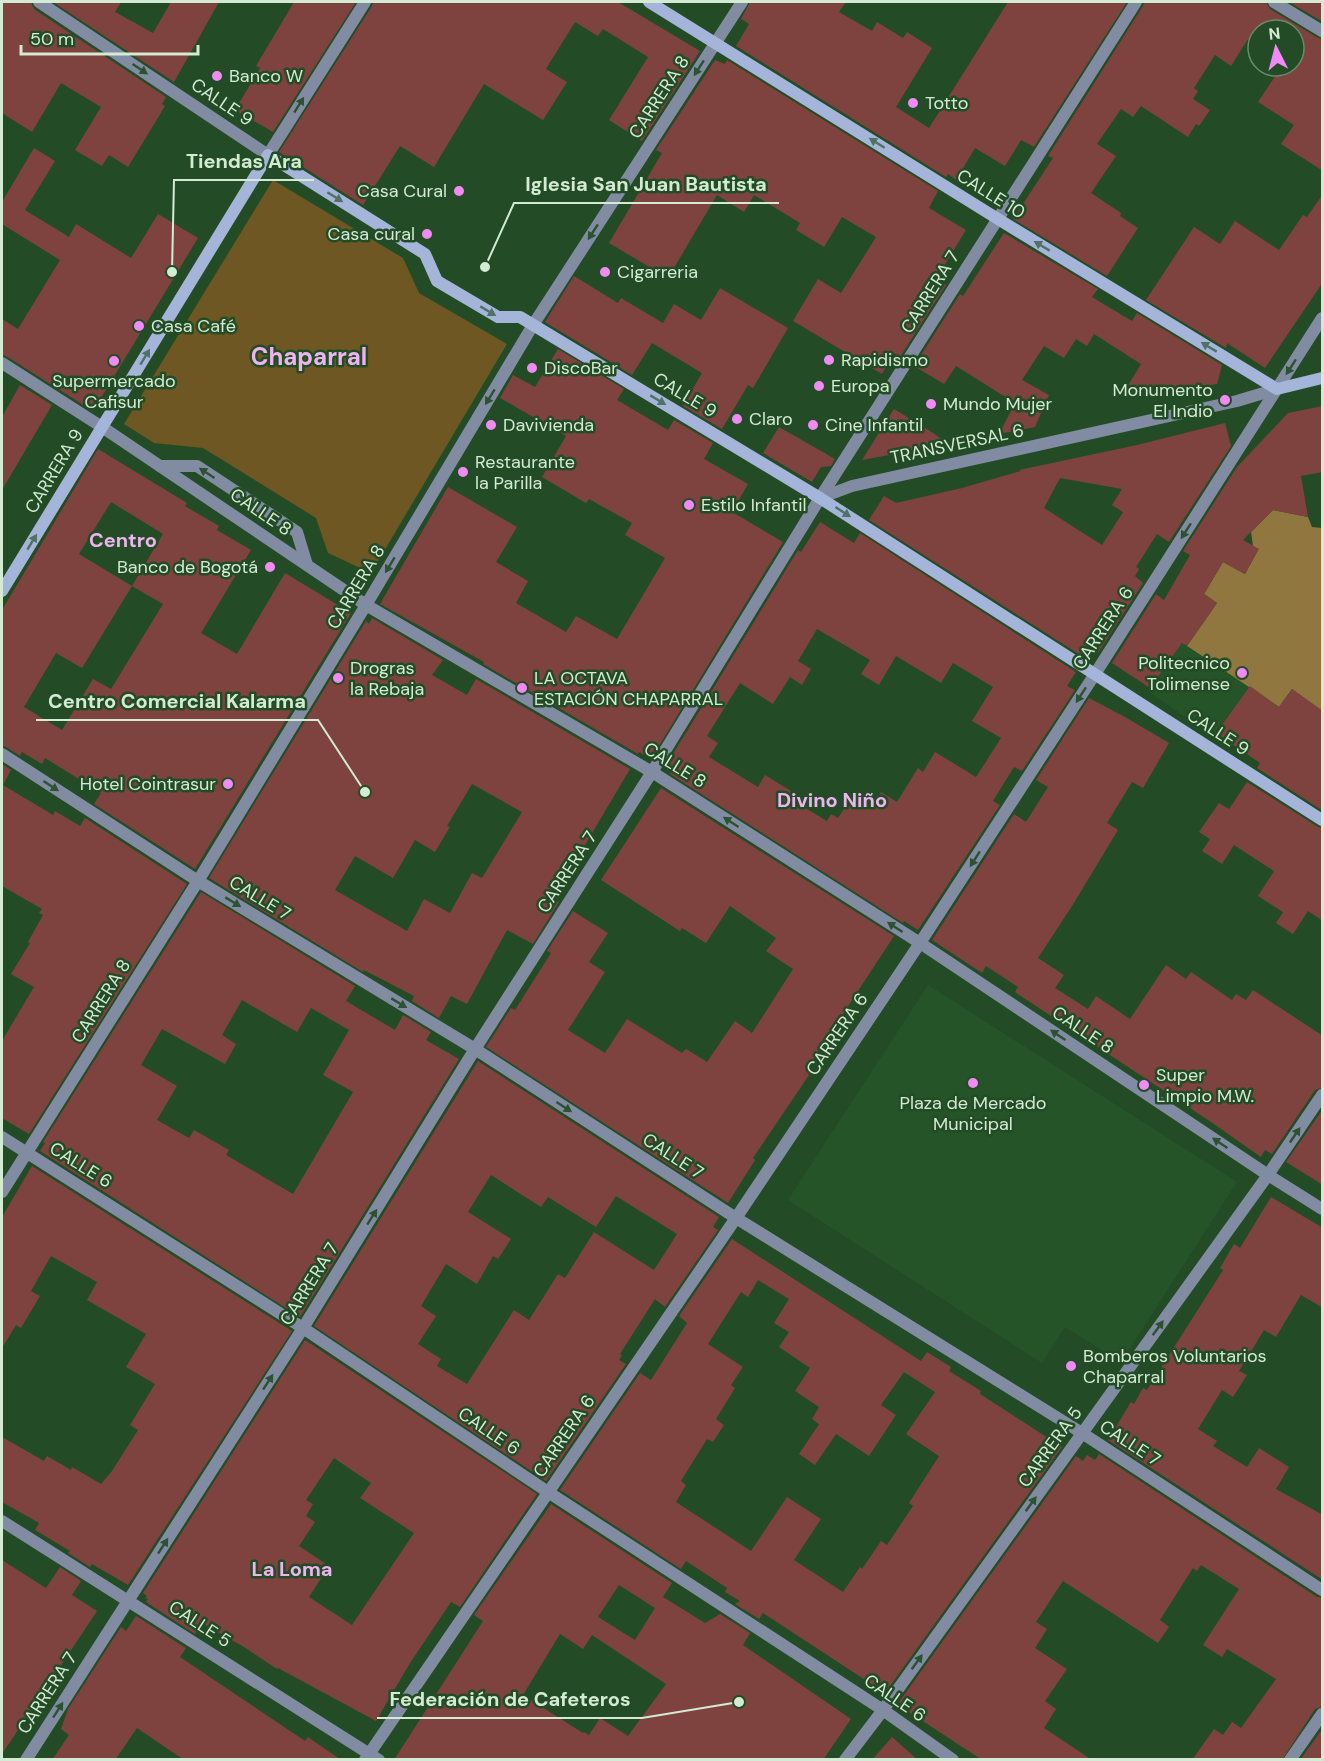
<svg xmlns="http://www.w3.org/2000/svg" width="1324" height="1761" viewBox="0 0 1324 1761" font-family="'DM Sans',sans-serif">
<style>
.built{fill:#245428}
.green{fill:#6e5722}
.forest{fill:#90773f}
.building{fill:#7e433f;fill-rule:evenodd}
.lines{fill:none;stroke-linecap:round;stroke-linejoin:round}
.pedestrian{stroke:#818ca3;stroke-width:12}
.minor{stroke:#818ca3;stroke-width:12}
.tertiary{stroke:#818ca3;stroke-width:12}
.secondary{stroke:#a4b5d9;stroke-width:12}
.oneway{fill:#2c5232}
.oneway2{fill:#507165}
.poi-dot{fill:#f08bf5;stroke:#234c26;stroke-width:2}
.labels{text-anchor:middle;stroke-width:5;stroke-linejoin:round;paint-order:stroke}
.poi-label{font-size:18px;fill:#d3ead3;stroke:#234c26;text-anchor:start}
.street-label{font-size:18px;fill:#d3ead3;stroke:#234c26}
.neighbourhood-label{font-size:20px;font-weight:bold;fill:#edb4ef;stroke:#234c26}
.district-label{font-size:24px;font-weight:bold;fill:#edb4ef;stroke:#234c26}
.leader{fill:none;stroke:#d3ead3;stroke-width:2}
.callout-dot{fill:#d3ead3;stroke:#234c26;stroke-width:2}
.callout-label{font-size:20px;text-anchor:middle;font-weight:bold;fill:#d3ead3;stroke:#234c26;stroke-width:5;stroke-linejoin:round;paint-order:stroke}
</style>
<rect width="100%" height="100%" fill="#234c26"/>
<g class="built">
<polygon points="1182,643 1223,671 1250,686 1213,736 1148,691"/>
<polygon points="928,985 1237,1182 1121,1362 1065,1327 1042,1363 788,1200"/>
</g>
<polygon class="green" points="273,180 403,258 419,293 507,344 371,573 328,553 316,518 203,448 154,443 124,424"/>
<polygon class="forest" points="1273,510 1308,517 1312,527 1322,528 1322,711 1292,689 1279,707 1187,646 1217,603 1204,594 1223,562 1245,574 1258,550 1253,546 1251,532"/>
<g class="building">
<polygon points="2,2 31,2 34,9 166,97 162,104 165,106 128,167 109,155 102,166 75,150 101,107 61,83 32,132 2,113"/>
<polygon points="53,2 121,2 115,12 153,33 171,2 219,2 174,82"/>
<polygon points="294,2 356,2 273,132 235,110 260,68 256,66"/>
<polygon points="373,2 618,2 700,51 642,141 609,120 648,57 603,29 598,36 575,22 546,69 567,82 543,120 484,84 434,167 400,146 363,205 279,152 372,6"/>
<polygon points="750,2 846,2 839,12 872,31 877,22 903,38 907,32 932,48 896,107 929,128 1008,2 1127,2 1034,147 1021,140 1005,166 975,148 956,180 948,174 946,177 736,46 749,24 741,19"/>
<polygon points="1144,2 1266,2 1270,9 1318,38 1323,39 1323,171 1281,144 1294,125 1258,102 1282,66 1294,66 1294,30 1258,30 1258,46 1248,39 1231,66 1215,55 1194,88 1198,91 1193,99 1210,110 1199,126 1196,124 1188,137 1141,106 1133,117 1121,109 1097,144 1116,156 1091,193 1121,213 1120,216 1138,228 1107,276 1013,219 1053,158 1048,156 1143,6"/>
<polygon points="1289,2 1323,2 1323,22"/>
<polygon points="715,60 725,64 727,60 938,191 929,208 966,230 936,279 946,285 900,357 894,353 882,374 793,321 818,279 841,293 876,237 842,217 824,247 796,230 800,223 754,195 744,212 717,195 668,278 609,243 662,153 656,150"/>
<polygon points="34,148 55,161 25,210 69,237 76,224 131,258 158,214 198,238 93,411 6,356 2,355 2,319 18,329 60,260 2,224 2,202"/>
<polygon points="1323,194 1323,282 1265,368 1227,343 1226,348 1146,300 1194,227 1220,244 1235,221 1279,250 1303,215 1307,217"/>
<polygon points="1004,233 1098,289 1092,297 1110,308 1132,321 1137,313 1222,365 1217,384 1154,395 1121,397 1141,364 1094,334 1087,346 1076,339 1064,358 1044,346 1022,380 1049,395 1035,427 999,434 1015,403 956,366 944,384 914,366 960,294 963,296"/>
<polygon points="574,276 618,303 621,298 663,323 674,304 701,320 720,288 788,328 753,388 748,385 722,429 683,406 702,373 652,343 632,375 545,322"/>
<polygon points="558,349 624,389 617,400 668,430 674,420 713,443 704,459 748,484 732,512 783,542 651,759 639,752 638,754 483,664 484,662 380,604 448,487 517,527 496,562 528,581 516,603 566,632 576,616 617,639 665,558 625,535 632,523 589,499 586,503 542,477 566,436 500,398 513,375 535,387"/>
<polygon points="20,385 52,405 2,490 2,417"/>
<polygon points="1323,406 1323,472 1301,476 1308,517 1273,510 1243,540 1259,549 1245,574 1223,562 1204,594 1217,603 1187,646 1182,643 1150,688 1112,663 1156,594 1164,600 1190,555 1183,551 1237,467 1288,413"/>
<polygon points="894,409 930,431 949,444 862,460"/>
<path d="M1225,423L1231,446L1169,542L1157,534L1136,567L1139,569L1135,576L1143,583L1098,653L1093,649L1089,655L1087,654L1085,658L869,520L884,496L896,503L962,488L1021,471L1019,470L1137,445ZM1060,478L1122,489L1112,505L1123,512L1102,545L1044,508Z"/>
<polygon points="779,427 835,459 831,466 821,467 812,482 763,453"/>
<path d="M98,449L187,503L185,506L219,526L217,530L251,550L201,633L237,654L285,573L351,613L195,869L94,804L101,793L81,782L82,781L45,758L42,764L22,752L20,756L6,747L2,746V610ZM111,502L163,534L132,586L79,554ZM132,586L163,604L111,689L93,679L62,730L24,707L56,653L82,668Z"/>
<path d="M820,522L854,543L860,533L1076,672L1067,686L1075,690L1022,771L1014,767L993,801L1000,805L918,930L904,921L903,923L670,774L672,771L665,767L798,550L801,552ZM817,629L870,660L861,674L879,685L896,656L941,683L953,663L993,687L972,721L1001,738L976,777L935,752L923,772L918,768L897,802L881,792L872,807L853,795L838,818L831,814L827,821L787,797L791,791L765,775L758,787L709,757L718,743L707,736L740,683L773,704L790,677L802,685L811,669L798,661Z"/>
<path d="M372,618L443,660L432,675L467,695L476,679L630,769L553,899L559,902L533,944L507,930L467,1004L451,996L439,1018L412,1001L414,996L364,970L363,972L209,878L366,621L369,624ZM472,784L522,812L482,878L472,873L450,913L424,899L407,931L335,890L355,856L393,878L415,840L435,852L450,827L447,826Z"/>
<polygon points="1250,686 1279,707 1292,689 1323,711 1323,811 1257,768 1260,763 1216,733"/>
<polygon points="1089,698 1125,717 1169,743 1143,788 1132,782 1107,823 1118,830 1072,906 1038,958 1064,975 1055,988 1088,1009 1096,996 1130,1019 1166,965 1186,979 1191,972 1232,1000 1236,994 1246,1000 1253,990 1323,1036 1323,1087 1315,1090 1272,1154 1265,1150 1261,1157 1211,1122 1015,992 1018,987 986,966 982,973 932,940 1014,814 1026,822 1048,787 1036,780"/>
<polygon points="2,764 11,770 3,785 53,815 55,811 80,826 85,818 187,884 29,1134 2,1118 2,1041 34,987 11,974 30,943 28,942 43,915 39,913 42,909 2,886"/>
<polygon points="1247,782 1318,827 1323,828 1323,921 1308,911 1293,934 1276,923 1283,912 1258,896 1274,871 1234,845 1222,864 1202,851 1210,839 1199,832 1219,803 1229,809"/>
<polygon points="661,788 894,936 807,1069 811,1072 753,1158 755,1160 728,1203 486,1047 511,1008 515,1010 551,953 547,951 573,911 608,933 589,962 605,972 568,1030 605,1053 627,1019 682,1053 686,1049 707,1062 735,1021 752,1033 793,969 766,951 776,938 730,906 706,943 682,928 680,931 601,880"/>
<path d="M201,892L355,986L346,1001L395,1030L403,1015L431,1032L426,1040L459,1059L300,1317L40,1151L45,1143L43,1142ZM242,1000L297,1032L311,1008L349,1030L323,1075L353,1092L293,1194L226,1155L229,1150L194,1130L189,1138L157,1120L177,1086L141,1065L162,1029L225,1064L236,1044L222,1035Z"/>
<path d="M478,1061L719,1217L713,1227L718,1230L665,1307L655,1299L620,1354L622,1355L619,1360L626,1364L546,1481L314,1326ZM491,1175L541,1207L548,1197L596,1227L616,1196L677,1234L654,1270L594,1232L565,1278L558,1274L529,1320L514,1310L467,1384L437,1366L441,1359L418,1344L436,1316L421,1306L446,1264L477,1284L493,1256L498,1259L511,1239L468,1212Z"/>
<polygon points="1323,1109 1323,1185 1286,1162"/>
<polygon points="32,1166 292,1331 128,1585 92,1564 90,1567 68,1553 70,1551 35,1530 39,1523 2,1502 2,1437 44,1461 47,1456 71,1470 72,1467 101,1484 112,1471 138,1430 130,1425 155,1384 126,1367 146,1334 87,1300 97,1282 51,1256 31,1291 40,1296 21,1328 16,1325 2,1348 2,1217"/>
<polygon points="1271,1197 1323,1228 1323,1308 1301,1295 1276,1337 1264,1330 1239,1371 1247,1375 1233,1397 1222,1390 1198,1429 1217,1441 1213,1446 1247,1467 1259,1448 1289,1467 1276,1489 1323,1515 1323,1580 1108,1440 1131,1402 1134,1404 1143,1388 1147,1390 1223,1270 1220,1268 1234,1244 1240,1248"/>
<path d="M732,1239L921,1361L927,1352L951,1367L949,1371L981,1391L980,1394L1062,1447L885,1693L763,1613L759,1619L735,1604L740,1601L725,1592L727,1588L686,1561L681,1569L560,1490L640,1373L651,1380L687,1323L679,1316ZM758,1280L789,1299L774,1323L789,1332L779,1347L810,1368L795,1391L819,1407L812,1419L819,1424L799,1454L815,1465L836,1434L869,1456L896,1415L881,1405L904,1372L935,1392L906,1434L939,1456L909,1503L913,1506L887,1545L881,1541L862,1569L860,1567L843,1592L794,1560L821,1519L787,1497L751,1551L676,1502L686,1485L681,1481L707,1439L713,1442L724,1425L716,1419L735,1388L731,1385L743,1367L708,1344L741,1292L748,1297Z"/>
<path d="M305,1340L537,1494L460,1607L451,1602L410,1663L376,1721L278,1668L277,1669L244,1647L202,1623L195,1634L146,1602L148,1599L145,1598L147,1596L143,1593ZM334,1458L371,1483L360,1498L414,1533L352,1625L309,1597L329,1566L299,1546L315,1522L306,1516L313,1504L306,1500Z"/>
<polygon points="1099,1454 1317,1597 1323,1598 1323,1706 1315,1709 1282,1760 1192,1760 1214,1729 1223,1735 1232,1722 1241,1728 1276,1679 1227,1649 1222,1657 1203,1645 1239,1589 1201,1565 1197,1571 1193,1568 1160,1620 1169,1627 1158,1643 1063,1581 1036,1622 1047,1629 1035,1648 1067,1669 1045,1701 1056,1709 1044,1728 1092,1760 982,1760 906,1710 907,1708 899,1702 1076,1456 1083,1461 1087,1455 1095,1460"/>
<path d="M551,1504L672,1583L663,1597L705,1623L720,1614L750,1633L743,1645L851,1719L823,1760H394L483,1621L474,1615ZM619,1585L655,1608L635,1640L598,1617ZM560,1634L583,1649L592,1635L666,1684L628,1736L600,1718L589,1735L584,1732L583,1733L523,1695Z"/>
<polygon points="2,1560 46,1588 60,1567 81,1581 72,1595 97,1611 2,1754"/>
<polygon points="136,1616 186,1648 180,1657 305,1741 308,1737 341,1760 184,1760 137,1728 115,1760 52,1760 69,1735 61,1729 68,1709 121,1627 126,1631"/>
<polygon points="1323,1728 1323,1760 1300,1760"/>
<polygon points="892,1737 918,1760 872,1760"/>
</g>
<g class="lines">
<polyline class="pedestrian" points="820,498 852,486 1237,401 1277,389"/>
<g class="minor">
<polyline points="39,2 268,155 365,2"/>
<polyline points="1274,2 1322,31"/>
<polyline points="2,363 102,427 366,605 652,772 920,943 1268,1175 883,1710 845,1760"/>
<polyline points="160,466 197,466 297,532 307,565"/>
<polyline points="2,754 198,881 475,1049 736,1218 1082,1433 1322,1590"/>
<polyline points="2,1137 303,1328 548,1492 883,1710 953,1760"/>
<polyline points="2,1192 198,881 366,605 533,325 742,2"/>
<polyline points="2,1521 379,1760"/>
<polyline points="26,1760 303,1328 475,1049 652,772 820,498 1136,2"/>
<polyline points="365,1760 736,1218 920,943 1095,674 1322,318"/>
<polyline points="1290,1760 1322,1714"/>
</g>
<polyline class="tertiary" points="1322,1095 1268,1175 1322,1209"/>
<g class="secondary">
<polyline points="649,2 998,219 1277,389 1322,378"/>
<polyline points="2,591 268,155 425,254 437,281 498,317 520,317 820,498 1322,820"/>
</g>
</g>
<defs><path id="oneway-solid" d="M-6-.8H1V-3.2L6.5 0L1 3.2V.8H-6Z" transform="scale(1.5)"/></defs>
<g class="oneway">
<use href="#oneway-solid" transform="translate(699 68) rotate(123)"/>
<use href="#oneway-solid" transform="translate(140 69) rotate(34)"/>
<use href="#oneway-solid" transform="translate(299 105) rotate(-58)"/>
<use href="#oneway-solid" transform="translate(593 232) rotate(123)"/>
<use href="#oneway-solid" transform="translate(1291 367) rotate(123)"/>
<use href="#oneway-solid" transform="translate(490 397) rotate(121)"/>
<use href="#oneway-solid" transform="translate(207 473) rotate(-147)"/>
<use href="#oneway-solid" transform="translate(1186 531) rotate(123)"/>
<use href="#oneway-solid" transform="translate(390 565) rotate(121)"/>
<use href="#oneway-solid" transform="translate(1081 695) rotate(123)"/>
<use href="#oneway-solid" transform="translate(51 786) rotate(33)"/>
<use href="#oneway-solid" transform="translate(731 822) rotate(-147)"/>
<use href="#oneway-solid" transform="translate(975 859) rotate(123)"/>
<use href="#oneway-solid" transform="translate(233 902) rotate(31)"/>
<use href="#oneway-solid" transform="translate(895 927) rotate(-147)"/>
<use href="#oneway-solid" transform="translate(399 1003) rotate(31)"/>
<use href="#oneway-solid" transform="translate(1058 1035) rotate(-146)"/>
<use href="#oneway-solid" transform="translate(564 1107) rotate(33)"/>
<use href="#oneway-solid" transform="translate(1295 1135) rotate(-56)"/>
<use href="#oneway-solid" transform="translate(1220 1143) rotate(-146)"/>
<use href="#oneway-solid" transform="translate(372 1217) rotate(-58)"/>
<use href="#oneway-solid" transform="translate(1158 1328) rotate(-54)"/>
<use href="#oneway-solid" transform="translate(268 1382) rotate(-57)"/>
<use href="#oneway-solid" transform="translate(1031 1504) rotate(-54)"/>
<use href="#oneway-solid" transform="translate(163 1546) rotate(-57)"/>
<use href="#oneway-solid" transform="translate(917 1662) rotate(-54)"/>
<use href="#oneway-solid" transform="translate(58 1710) rotate(-57)"/>
</g>
<g class="oneway2">
<use href="#oneway-solid" transform="translate(877 143) rotate(-148)"/>
<use href="#oneway-solid" transform="translate(335 197) rotate(32)"/>
<use href="#oneway-solid" transform="translate(1042 246) rotate(-149)"/>
<use href="#oneway-solid" transform="translate(488 311) rotate(31)"/>
<use href="#oneway-solid" transform="translate(1209 347) rotate(-149)"/>
<use href="#oneway-solid" transform="translate(145 357) rotate(-59)"/>
<use href="#oneway-solid" transform="translate(658 400) rotate(31)"/>
<use href="#oneway-solid" transform="translate(843 512) rotate(33)"/>
<use href="#oneway-solid" transform="translate(32 542) rotate(-59)"/>
</g>
<g class="poi-dot">
<circle cx="217" cy="76" r="6"/>
<circle cx="913" cy="103" r="6"/>
<circle cx="459" cy="191" r="6"/>
<circle cx="427" cy="234" r="6"/>
<circle cx="605" cy="272" r="6"/>
<circle cx="139" cy="326" r="6"/>
<circle cx="829" cy="360" r="6"/>
<circle cx="114" cy="361" r="6"/>
<circle cx="532" cy="368" r="6"/>
<circle cx="819" cy="386" r="6"/>
<circle cx="1225" cy="400" r="6"/>
<circle cx="931" cy="404" r="6"/>
<circle cx="737" cy="419" r="6"/>
<circle cx="491" cy="425" r="6"/>
<circle cx="813" cy="425" r="6"/>
<circle cx="463" cy="472" r="6"/>
<circle cx="689" cy="505" r="6"/>
<circle cx="270" cy="567" r="6"/>
<circle cx="1242" cy="673" r="6"/>
<circle cx="338" cy="678" r="6"/>
<circle cx="522" cy="688" r="6"/>
<circle cx="228" cy="784" r="6"/>
<circle cx="973" cy="1083" r="6"/>
<circle cx="1144" cy="1085" r="6"/>
<circle cx="1071" cy="1366" r="6"/>
</g>
<g class="labels">
<g class="poi-label">
<text x="229" y="82">Banco W</text>
<text x="925" y="109">Totto</text>
<text x="447" y="197" text-anchor="end">Casa Cural</text>
<text x="415" y="240" text-anchor="end">Casa cural</text>
<text x="617" y="278">Cigarreria</text>
<text x="151" y="332">Casa Café</text>
<text x="841" y="366">Rapidismo</text>
<text x="544" y="374">DiscoBar</text>
<text x="114" y="387" text-anchor="middle">Supermercado<tspan x="114" dy="21">Cafisur</tspan></text>
<text x="831" y="392">Europa</text>
<text x="1213" y="396" text-anchor="end">Monumento<tspan x="1213" dy="21">El Indio</tspan></text>
<text x="943" y="410">Mundo Mujer</text>
<text x="749" y="425">Claro</text>
<text x="503" y="431">Davivienda</text>
<text x="825" y="431">Cine Infantil</text>
<text x="475" y="468">Restaurante<tspan x="475" dy="21">la Parilla</tspan></text>
<text x="701" y="511">Estilo Infantil</text>
<text x="258" y="573" text-anchor="end">Banco de Bogotá</text>
<text x="1230" y="669" text-anchor="end">Politecnico<tspan x="1230" dy="21">Tolimense</tspan></text>
<text x="350" y="674">Drogras<tspan x="350" dy="21">la Rebaja</tspan></text>
<text x="534" y="684">LA OCTAVA<tspan x="534" dy="21">ESTACIÓN CHAPARRAL</tspan></text>
<text x="216" y="790" text-anchor="end">Hotel Cointrasur</text>
<text x="1156" y="1081">Super<tspan x="1156" dy="21">Limpio M.W.</tspan></text>
<text x="973" y="1109" text-anchor="middle">Plaza de Mercado<tspan x="973" dy="21">Municipal</tspan></text>
<text x="1083" y="1362">Bomberos Voluntarios<tspan x="1083" dy="21">Chaparral</tspan></text>
</g>
<g class="street-label">
<text transform="translate(659 97) rotate(-57)" y="6">CARRERA 8</text>
<text transform="translate(222 102) rotate(34)" y="6">CALLE 9</text>
<text transform="translate(991 194) rotate(32)" y="6">CALLE 10</text>
<text transform="translate(930 292) rotate(-58)" y="6">CARRERA 7</text>
<text transform="translate(685 395) rotate(31)" y="6">CALLE 9</text>
<text transform="translate(957 444) rotate(-12)" y="6">TRANSVERSAL 6</text>
<text transform="translate(54 471) rotate(-59)" y="6">CARRERA 9</text>
<text transform="translate(261 512) rotate(34)" y="6">CALLE 8</text>
<text transform="translate(356 587) rotate(-59)" y="6">CARRERA 8</text>
<text transform="translate(1103 628) rotate(-57)" y="6">CARRERA 6</text>
<text transform="translate(1218 732) rotate(33)" y="6">CALLE 9</text>
<text transform="translate(675 765) rotate(32)" y="6">CALLE 8</text>
<text transform="translate(567 872) rotate(-57)" y="6">CARRERA 7</text>
<text transform="translate(260 898) rotate(31)" y="6">CALLE 7</text>
<text transform="translate(101 1001) rotate(-58)" y="6">CARRERA 8</text>
<text transform="translate(1083 1030) rotate(34)" y="6">CALLE 8</text>
<text transform="translate(837 1034) rotate(-56)" y="6">CARRERA 6</text>
<text transform="translate(673 1156) rotate(33)" y="6">CALLE 7</text>
<text transform="translate(81 1165) rotate(32)" y="6">CALLE 6</text>
<text transform="translate(309 1284) rotate(-58)" y="6">CARRERA 7</text>
<text transform="translate(489 1431) rotate(34)" y="6">CALLE 6</text>
<text transform="translate(564 1436) rotate(-56)" y="6">CARRERA 6</text>
<text transform="translate(1130 1443) rotate(33)" y="6">CALLE 7</text>
<text transform="translate(1050 1447) rotate(-54)" y="6">CARRERA 5</text>
<text transform="translate(200 1624) rotate(33)" y="6">CALLE 5</text>
<text transform="translate(47 1693) rotate(-57)" y="6">CARRERA 7</text>
<text transform="translate(895 1698) rotate(34)" y="6">CALLE 6</text>
</g>
<g class="neighbourhood-label">
<text x="123" y="547">Centro</text>
<text x="832" y="807">Divino Niño</text>
<text x="292" y="1576">La Loma</text>
</g>
<g class="district-label">
<text x="309" y="365">Chaparral</text>
</g>
</g>
<path class="leader" d="M172 272L174 180H314M485 267L514 203H779M365 792L318 720H36M739 1702L642 1718H377"/>
<g class="callout-dot">
<circle cx="172" cy="272" r="6"/>
<circle cx="485" cy="267" r="6"/>
<circle cx="365" cy="792" r="6"/>
<circle cx="739" cy="1702" r="6"/>
</g>
<g class="callout-label">
<text x="244" y="168">Tiendas Ara</text>
<text x="646" y="191">Iglesia San Juan Bautista</text>
<text x="177" y="708">Centro Comercial Kalarma</text>
<text x="510" y="1706">Federación de Cafeteros</text>
</g>
<rect width="1324" height="1761" fill="none" stroke="#d3ead3" stroke-width="6"/>
<g transform="translate(1276 48) rotate(354)"><circle r="28" fill="#234c26" stroke="#698b6b" stroke-width="1.5"/>
<path d="M0-4.5L10 22L0 15L-10 22Z" fill="#f08bf5"/>
<text y="-9" font-size="16" font-weight="bold" text-anchor="middle" fill="#d3ead3">N</text>
</g>
<path d="M21 45v9h177v-9" fill="none" stroke="#d3ead3" stroke-width="3"/>
<text x="30" y="45" font-size="18" fill="#d3ead3" stroke="#234c26" stroke-width="4.5" paint-order="stroke">50 m</text>
</svg>
